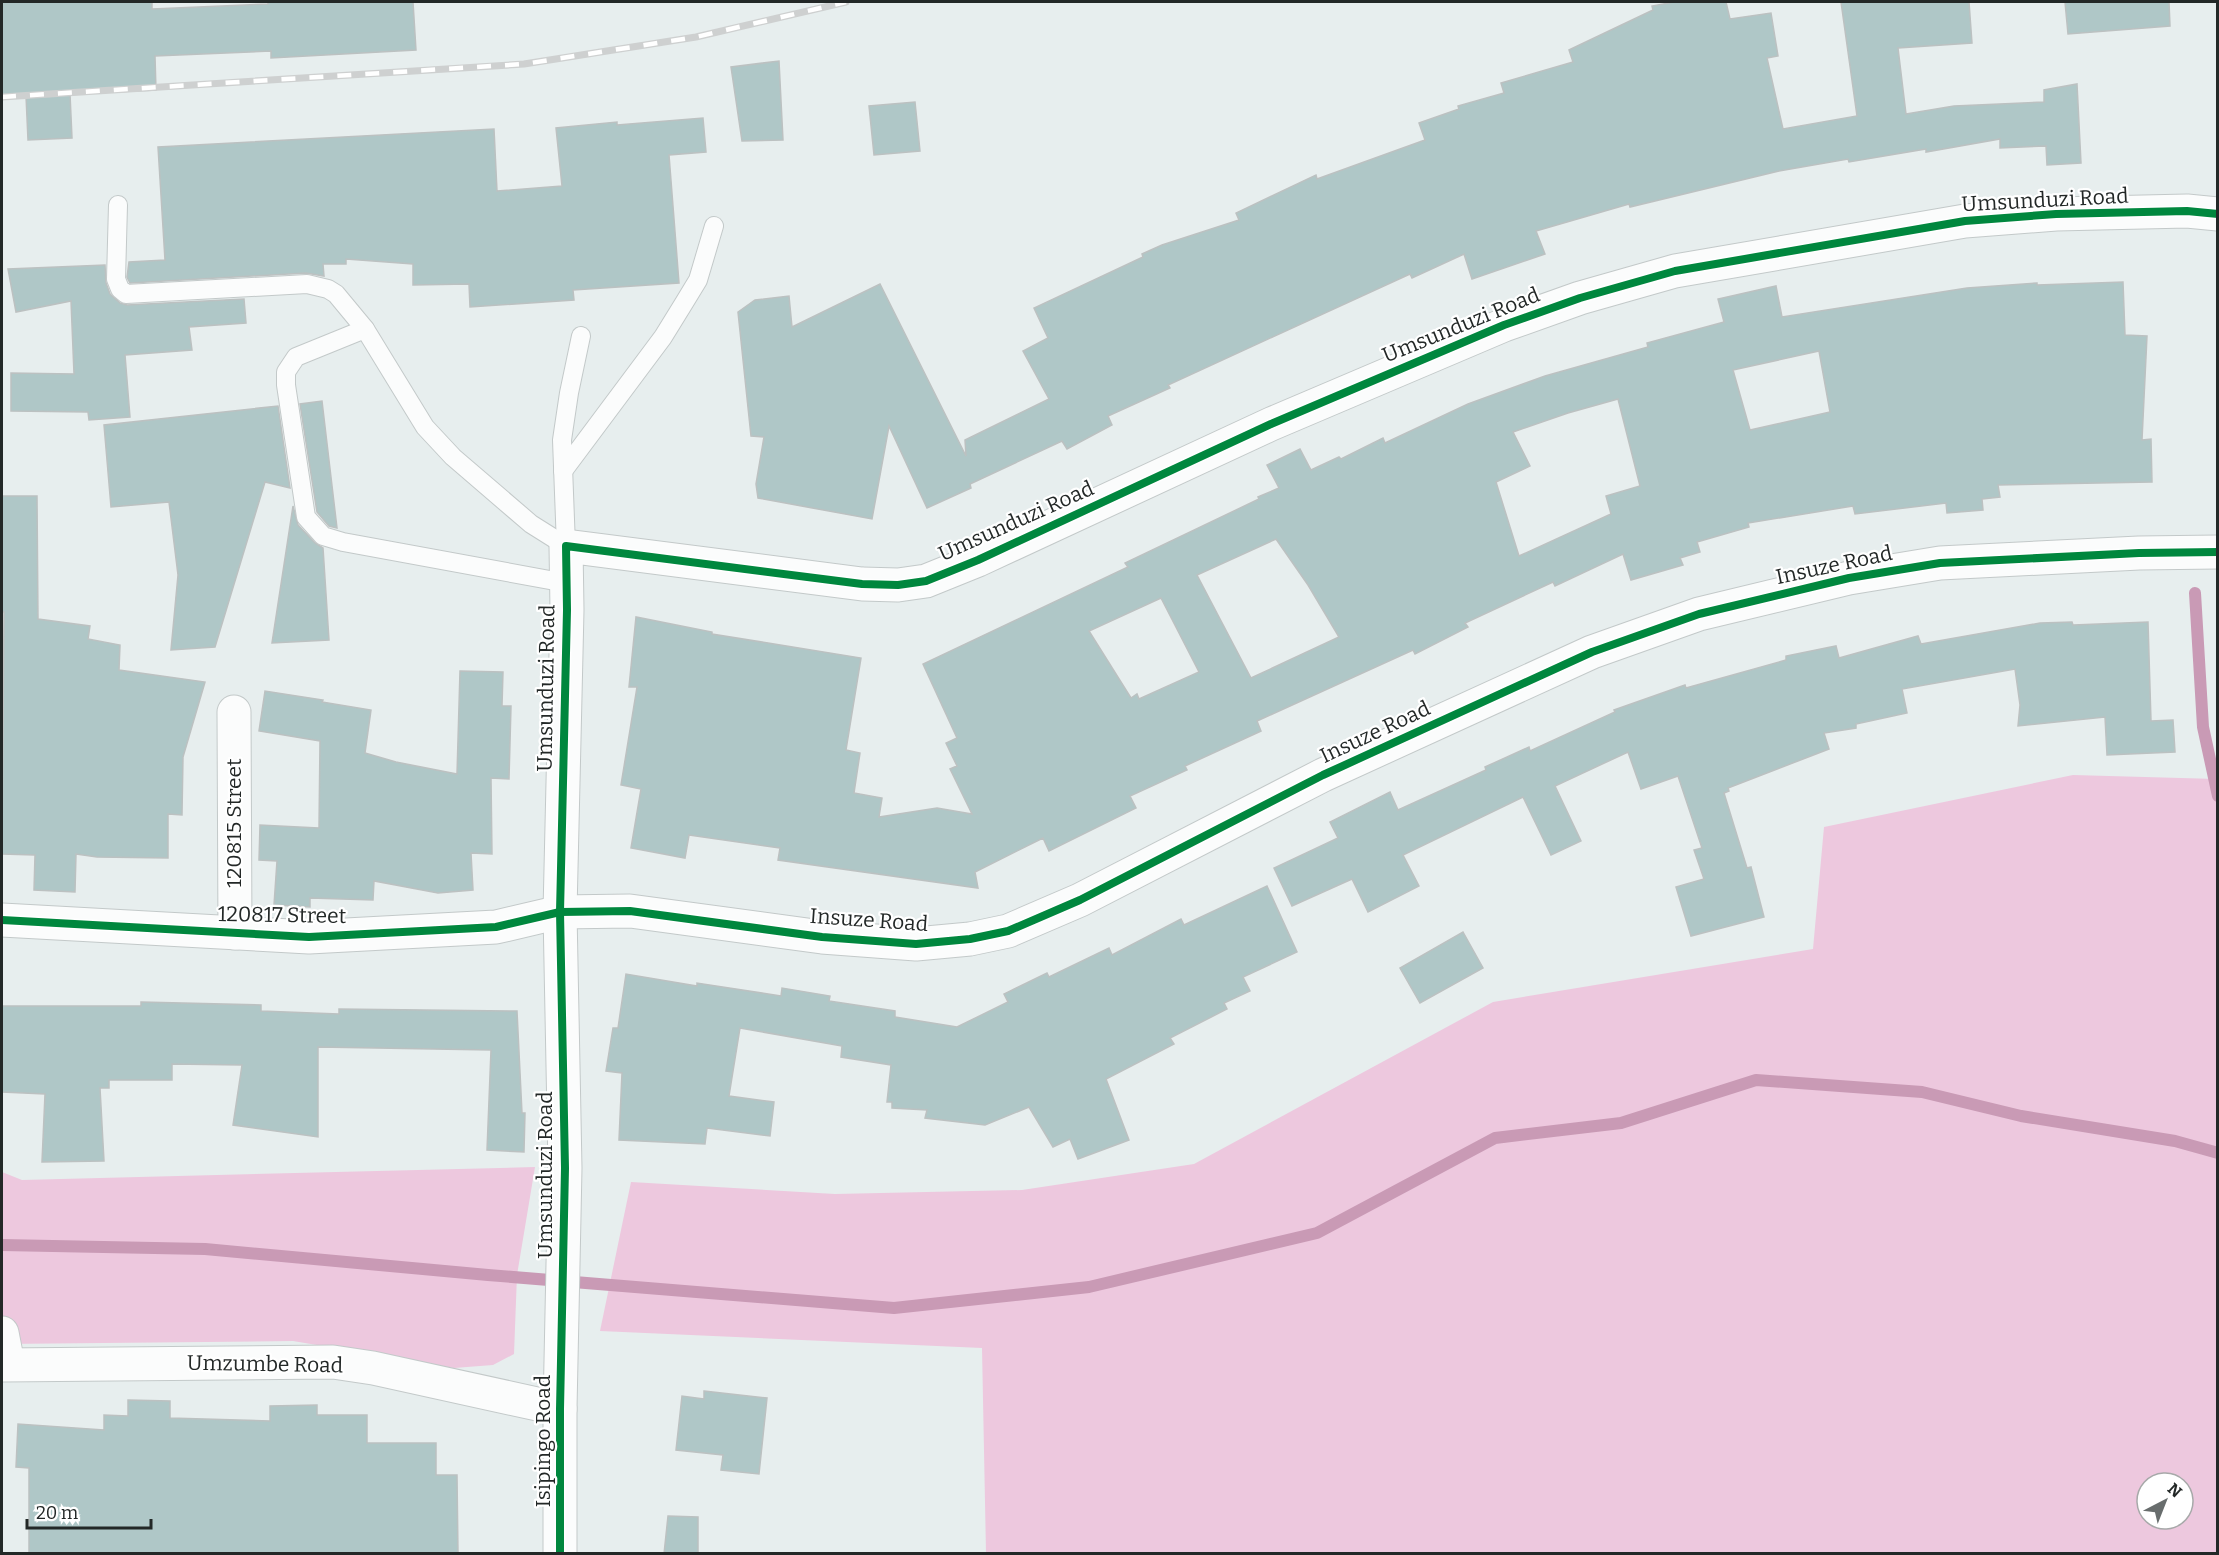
<svg xmlns="http://www.w3.org/2000/svg" width="2219" height="1555" viewBox="0 0 2219 1555" font-family="Bitter,serif">
<style>
.green{fill:#edc8de;fill-rule:evenodd}
.lines{fill:none;stroke-linecap:round;stroke-linejoin:round}
.stream{stroke:#c99ab5;stroke-width:12}
.building{fill:#afc7c7;stroke:#bcc1c1;stroke-width:1.5;fill-rule:evenodd}
.service-casing{stroke:#c3c9c9;stroke-width:20}
.minor-casing{stroke:#c3c9c9;stroke-width:35}
.service{stroke:#fbfcfc;stroke-width:18}
.minor{stroke:#fbfcfc;stroke-width:33}
.rail-casing{stroke:#ced0d0;stroke-width:7}
.rail{stroke:#fff;stroke-width:4.5;stroke-dasharray:14;stroke-linecap:butt}
.cycleway-casing{stroke:#fff;stroke-width:11}
.cycleway{stroke:#00873e;stroke-width:8}
.labels{text-anchor:middle;stroke-width:4.5;stroke-linejoin:round;paint-order:stroke}
.street-label{font-size:21px;fill:#232827;stroke:#fff}
</style>
<rect width="100%" height="100%" fill="#e7eeee"/>
<g class="green">
<path d="M2073,775L2217,779V1553H986L982,1348L600,1331L631,1182L835,1194L1022,1190L1194,1164L1493,1002L1813,949L1824,827ZM2147,1483H2183V1519H2147Z"/>
<polygon points="535,1167 517,1275 514,1354 493,1365 454,1368 293,1341 2,1344 2,1172 22,1180"/>
</g>
<g class="lines">
<g class="stream">
<polyline points="2195,593 2203,727 2218,796"/>
<polyline points="2,1245 205,1249 488,1275 894,1308 1089,1287 1317,1233 1495,1138 1621,1123 1756,1080 1922,1092 2021,1116 2175,1141 2218,1153"/>
</g>
</g>
<g class="building">
<polygon points="2,2 152,2 152,9 268,4 268,2 413,2 416,50 271,58 271,51 155,56 156,90 70,94 72,138 28,140 26,96 2,97"/>
<polygon points="1674,2 1726,2 1730,19 1771,13 1778,56 1767,58 1783,129 1857,116 1841,2 1969,2 1972,43 1898,48 1906,114 1954,106 2044,102 2044,90 2077,84 2081,163 2047,165 2046,146 2000,148 2000,139 1926,152 1926,149 1849,162 1848,159 1779,171 1630,207 1629,204 1536,231 1545,254 1472,279 1464,254 1412,278 1410,274 1168,385 1170,388 1108,416 1112,425 1067,449 1062,441 970,484 971,488 927,508 889,426 872,519 758,498 756,484 764,437 751,436 738,312 755,300 789,296 792,327 880,284 966,456 965,440 1049,399 1023,351 1048,338 1034,308 1143,257 1142,254 1162,245 1239,220 1236,213 1316,175 1317,179 1425,140 1419,123 1459,109 1458,106 1504,93 1501,83 1573,62 1569,50 1653,10 1652,6"/>
<polygon points="2065,2 2169,2 2170,26 2068,34"/>
<polygon points="779,61 783,140 742,141 731,67"/>
<polygon points="915,102 920,151 874,155 869,106"/>
<polygon points="703,118 706,152 669,155 679,283 573,290 574,300 470,307 469,284 413,285 413,264 346,259 346,264 323,264 324,276 306,273 130,283 127,277 129,262 165,260 158,147 494,129 497,191 562,186 556,128 617,122 617,125"/>
<polygon points="105,265 106,283 110,294 120,303 127,305 244,299 246,323 189,327 192,350 125,355 130,417 89,420 88,412 11,411 11,373 74,374 71,301 16,312 8,269"/>
<path d="M2123,282L2125,335L2147,336L2142,440L2151,439L2152,482L1998,485L2000,497L1982,499L1983,510L1947,513L1946,503L1855,514L1853,506L1748,523L1749,527L1697,542L1700,552L1680,558L1683,565L1631,580L1623,554L1555,586L1553,582L1465,623L1468,627L1415,654L1413,650L1257,721L1261,731L1185,766L1187,770L1130,796L1136,808L1049,851L1043,838L975,872L978,888L778,860L780,848L689,835L685,858L631,848L641,789L621,785L637,687H629L636,617L712,632V634L861,658L846,750L860,753L854,793L882,798L879,817L937,808L972,814L950,769L957,766L946,743L957,738L923,664L1128,567L1125,563L1259,499L1258,497L1279,488L1267,465L1300,449L1311,470L1339,457L1341,459L1383,438L1385,443L1468,404L1545,376L1648,347L1647,343L1724,322L1718,299L1776,286L1782,317L1967,288L2037,283V285ZM1819,351L1830,412L1750,430L1733,370ZM1618,399L1640,486L1606,496L1611,514L1519,556L1496,482L1530,466L1513,432L1568,413ZM1276,539L1308,585L1339,637L1251,678L1197,575ZM1161,598L1199,672L1139,699L1137,694L1131,698L1089,631Z"/>
<polygon points="322,401 337,528 329,526 317,512 300,404"/>
<polygon points="278,406 290,488 265,482 215,647 171,650 178,575 169,502 111,507 104,425"/>
<polygon points="2,496 37,496 38,619 90,626 88,639 120,645 119,670 205,682 183,757 182,815 168,814 168,858 97,857 76,854 75,892 34,890 35,855 2,854 4,612 2,612"/>
<polygon points="293,506 298,525 315,543 323,548 329,640 272,643"/>
<polygon points="2072,622 2073,625 2148,622 2151,721 2173,720 2175,752 2107,755 2105,717 2018,726 2020,705 2015,669 1902,689 1907,713 1856,724 1856,728 1824,733 1829,749 1728,788 1729,791 1724,793 1747,868 1751,867 1764,917 1691,936 1676,887 1704,879 1694,850 1702,848 1678,776 1641,789 1628,752 1555,786 1581,841 1551,855 1523,797 1403,855 1419,886 1368,912 1352,879 1292,906 1274,868 1338,838 1330,822 1390,792 1398,810 1486,770 1485,767 1529,747 1530,751 1615,712 1614,710 1685,685 1686,688 1786,660 1786,656 1836,646 1839,658 1918,636 1921,644 2040,623"/>
<polygon points="460,671 503,672 502,706 511,706 509,779 491,778 492,854 471,853 473,890 438,893 374,881 373,900 310,898 310,907 274,905 277,861 259,860 260,825 319,828 320,741 259,731 265,691 323,700 322,702 371,710 365,753 396,762 457,774"/>
<polygon points="1267,886 1297,952 1243,977 1250,991 1224,1003 1227,1009 1170,1038 1174,1044 1106,1079 1129,1140 1078,1159 1070,1139 1053,1147 1029,1107 985,1125 925,1118 927,1110 892,1108 892,1102 887,1102 891,1065 841,1057 842,1046 740,1028 729,1096 774,1102 770,1136 707,1128 705,1144 619,1140 622,1073 606,1071 613,1028 618,1028 626,974 697,986 697,983 781,996 782,988 830,996 829,1001 895,1011 895,1017 957,1027 1008,1002 1004,994 1047,973 1049,977 1109,948 1112,955 1181,919 1184,925"/>
<polygon points="1463,932 1483,968 1420,1003 1400,968"/>
<polygon points="141,1002 261,1005 261,1011 339,1014 339,1009 517,1011 522,1113 525,1113 524,1152 487,1150 491,1050 318,1047 318,1137 233,1125 242,1065 172,1064 172,1080 109,1080 109,1088 100,1088 104,1161 42,1162 45,1094 2,1092 2,1006 141,1006"/>
<polygon points="704,1391 767,1398 759,1474 721,1470 723,1455 676,1450 682,1396 704,1399"/>
<polygon points="128,1400 170,1401 170,1418 270,1421 270,1406 317,1405 317,1415 367,1415 367,1443 436,1443 436,1475 457,1475 458,1554 29,1554 29,1468 16,1467 18,1424 104,1430 104,1415 128,1416"/>
<polygon points="668,1516 698,1517 698,1554 664,1554"/>
</g>
<g class="lines">
<defs>
<g id="service">
<polyline points="118,205 116,279 120,289 126,294 307,284 328,289 336,294 365,329"/>
<polyline points="563,471 663,337 684,303 698,280 714,226"/>
<polyline points="566,546 531,524 453,457 425,427 365,329 296,357 286,372 286,385 306,517 323,536 343,542 566,583"/>
<polyline points="566,546 562,440 569,393 581,336"/>
</g>
<g id="minor">
<polyline points="234,712 235,933"/>
<polyline points="2,920 309,937 496,927 560,912 630,911 822,937 916,944 970,939 1008,931 1080,900 1323,775 1592,652 1699,614 1849,578 1940,563 2139,553 2218,552"/>
<polyline points="2,1333 8,1364"/>
<polyline points="2,1365 333,1362 373,1368 560,1409"/>
<polyline points="560,1554 560,1409 565,1168 560,912 567,610 566,546 862,584 898,585 926,581 978,560 1271,424 1504,325 1580,298 1675,271 1965,221 2056,214 2187,211 2218,214"/>
</g>
</defs>
<use href="#service" class="service-casing"/>
<use href="#minor" class="minor-casing"/>
<use href="#service" class="service"/>
<use href="#minor" class="minor"/>
<defs>
<polyline id="rail" points="2,97 524,64 696,37 846,2"/>
</defs>
<use href="#rail" class="rail-casing"/>
<use href="#rail" class="rail"/>
<defs>
<g id="cycleway">
<polyline points="2,920 309,937 496,927 560,912 630,911 822,937 916,944 970,939 1008,931 1080,900 1323,775 1592,652 1699,614 1849,578 1940,563 2139,553 2218,552"/>
<polyline points="560,1554 560,1409 565,1168 560,912 567,610 566,546 862,584 898,585 926,581 978,560 1271,424 1504,325 1580,298 1675,271 1965,221 2056,214 2187,211 2218,214"/>
</g>
</defs>
<use href="#cycleway" class="cycleway-casing"/>
<use href="#cycleway" class="cycleway"/>
</g>
<g class="labels">
<g class="street-label">
<text transform="translate(2045 200) rotate(-3)" y="7">Umsunduzi Road</text>
<text transform="translate(1461 325) rotate(-22)" y="7">Umsunduzi Road</text>
<text transform="translate(1016 521) rotate(-24)" y="7">Umsunduzi Road</text>
<text transform="translate(1834 565) rotate(-12)" y="7">Insuze Road</text>
<text transform="translate(546 688) rotate(-89)" y="7">Umsunduzi Road</text>
<text transform="translate(1375 732) rotate(-25)" y="7">Insuze Road</text>
<text transform="translate(234 823) rotate(-90)" y="7">120815 Street</text>
<text transform="translate(282 915) rotate(1)" y="7">120817 Street</text>
<text transform="translate(869 920) rotate(4)" y="7">Insuze Road</text>
<text transform="translate(545 1175) rotate(-90)" y="7">Umsunduzi Road</text>
<text transform="translate(265 1364) rotate(1)" y="7">Umzumbe Road</text>
<text transform="translate(543 1441) rotate(-90)" y="7">Isipingo Road</text>
</g>
</g>
<rect width="2219" height="1555" fill="none" stroke="#232827" stroke-width="6"/>
<g transform="translate(2165 1501) rotate(42)"><circle r="28" fill="#ffffff" stroke="#a7a9a9" stroke-width="1.5"/>
<path d="M0-4.5L10 22L0 15L-10 22Z" fill="#686d6d"/>
<text y="-9" font-size="16" font-weight="bold" text-anchor="middle" fill="#232827">N</text>
</g>
<path d="M27 1519v9h124v-9" fill="none" stroke="#232827" stroke-width="3"/>
<text x="36" y="1519" font-size="18" fill="#232827" stroke="#ffffff" stroke-width="4.5" paint-order="stroke">20 m</text>
</svg>
